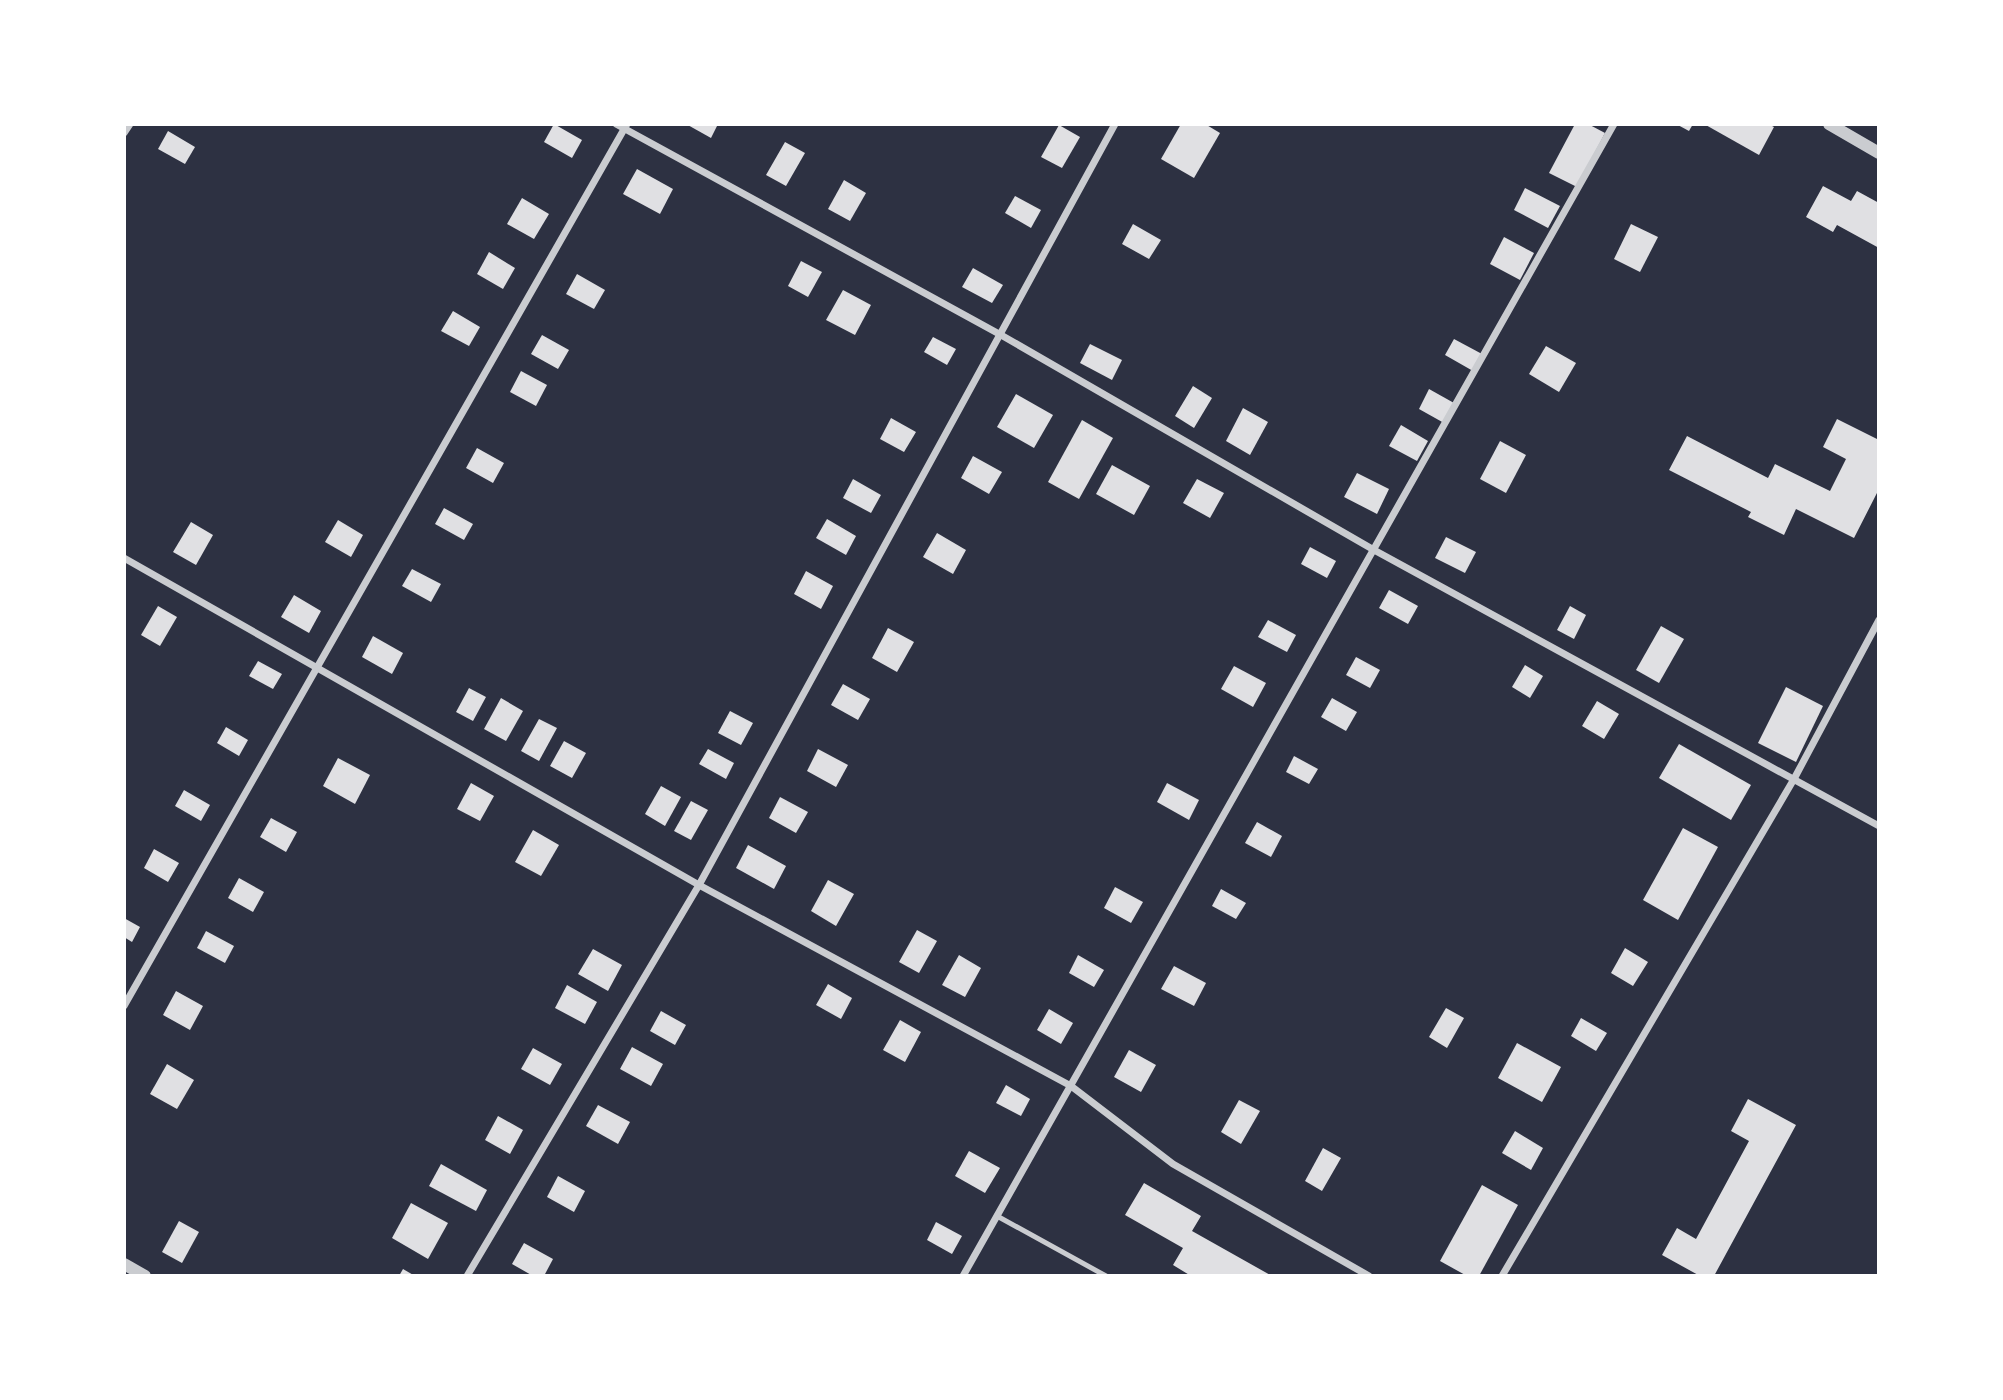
<svg xmlns="http://www.w3.org/2000/svg" width="2003" height="1400" viewBox="0 0 2003 1400" font-family="Rubik,sans-serif">
<style>
.building{fill:#e0e0e3}
.lines{fill:none;stroke-linecap:round;stroke-linejoin:round}
.service{stroke:#caccd0;stroke-width:5}
.minor{stroke:#caccd0;stroke-width:7}
.tertiary{stroke:#caccd0;stroke-width:12}
</style>
<rect width="100%" height="100%" fill="#2d3142"/>
<g class="building">
<polygon points="554,124 582,140 572,158 544,142"/>
<polygon points="686,124 718,124 711,138"/>
<polygon points="1181,124 1205,124 1220,133 1194,178 1161,159"/>
<polygon points="1575,124 1588,124 1605,133 1577,187 1549,173"/>
<polygon points="1676,124 1693,124 1689,131"/>
<polygon points="1704,124 1768,124 1774,127 1759,155"/>
<polygon points="1059,125 1080,137 1062,168 1041,157"/>
<polygon points="168,131 195,147 185,164 158,149"/>
<polygon points="785,142 805,153 786,186 766,175"/>
<polygon points="637,169 673,189 660,214 623,194"/>
<polygon points="844,180 866,193 850,221 828,209"/>
<polygon points="1823,186 1851,201 1857,191 1879,203 1879,248 1837,225 1833,232 1806,217"/>
<polygon points="1525,188 1560,206 1548,228 1514,210"/>
<polygon points="1015,196 1041,210 1031,228 1005,213"/>
<polygon points="522,198 549,214 534,239 507,224"/>
<polygon points="1133,224 1161,240 1149,259 1122,244"/>
<polygon points="1631,224 1658,237 1640,272 1614,259"/>
<polygon points="1504,237 1534,253 1520,280 1490,264"/>
<polygon points="489,252 515,268 503,289 477,274"/>
<polygon points="801,261 822,272 808,297 788,286"/>
<polygon points="973,268 1003,285 992,303 962,287"/>
<polygon points="577,274 605,290 594,309 566,294"/>
<polygon points="843,290 871,305 855,335 826,320"/>
<polygon points="453,311 480,327 469,346 441,331"/>
<polygon points="542,335 569,350 558,369 531,354"/>
<polygon points="933,337 956,349 947,365 924,352"/>
<polygon points="1454,339 1482,354 1473,371 1445,355"/>
<polygon points="1090,344 1122,360 1112,380 1080,363"/>
<polygon points="1546,346 1576,363 1559,392 1529,374"/>
<polygon points="521,371 547,385 536,406 510,392"/>
<polygon points="1193,386 1212,398 1194,428 1175,416"/>
<polygon points="1429,389 1454,403 1444,423 1419,409"/>
<polygon points="1016,394 1053,415 1034,448 997,427"/>
<polygon points="1243,408 1268,422 1250,455 1226,441"/>
<polygon points="891,418 916,432 904,452 880,439"/>
<polygon points="1837,419 1879,440 1879,489 1854,538 1796,509 1784,535 1748,517 1751,512 1669,470 1687,436 1768,478 1775,464 1830,491 1846,459 1823,447"/>
<polygon points="1082,420 1113,438 1079,499 1048,482"/>
<polygon points="1401,425 1428,441 1417,461 1389,446"/>
<polygon points="1500,441 1526,455 1506,493 1480,479"/>
<polygon points="477,448 504,463 493,483 466,468"/>
<polygon points="973,456 1002,472 989,494 961,478"/>
<polygon points="1112,465 1150,486 1134,515 1096,494"/>
<polygon points="1357,473 1389,489 1377,514 1344,497"/>
<polygon points="853,479 881,495 871,513 843,498"/>
<polygon points="1197,479 1224,493 1210,518 1183,503"/>
<polygon points="444,508 473,524 464,540 435,524"/>
<polygon points="827,519 856,536 846,555 816,538"/>
<polygon points="338,520 363,535 351,557 325,542"/>
<polygon points="191,522 213,535 196,565 173,552"/>
<polygon points="937,533 966,550 953,574 923,557"/>
<polygon points="1446,537 1476,552 1465,573 1435,558"/>
<polygon points="1310,547 1336,561 1327,578 1301,564"/>
<polygon points="412,569 441,584 431,602 402,586"/>
<polygon points="806,571 833,586 821,609 794,594"/>
<polygon points="1389,590 1418,606 1408,624 1379,608"/>
<polygon points="294,595 321,611 309,633 281,617"/>
<polygon points="158,606 177,617 160,646 141,635"/>
<polygon points="1570,606 1586,615 1574,639 1557,630"/>
<polygon points="1268,620 1296,635 1287,652 1258,637"/>
<polygon points="1661,626 1684,639 1659,683 1636,670"/>
<polygon points="888,628 914,642 897,672 872,658"/>
<polygon points="373,636 403,653 392,674 362,657"/>
<polygon points="1356,657 1380,670 1370,688 1346,675"/>
<polygon points="258,661 282,674 273,689 249,676"/>
<polygon points="1525,665 1543,676 1530,698 1512,687"/>
<polygon points="1234,666 1266,683 1253,707 1221,689"/>
<polygon points="843,684 870,699 858,720 831,705"/>
<polygon points="1786,687 1823,706 1796,762 1758,743"/>
<polygon points="469,688 486,697 473,721 456,712"/>
<polygon points="501,698 523,711 506,741 484,729"/>
<polygon points="1332,698 1357,712 1346,731 1321,717"/>
<polygon points="1597,701 1619,714 1604,739 1582,726"/>
<polygon points="730,711 753,723 741,745 718,733"/>
<polygon points="539,719 557,728 539,761 521,751"/>
<polygon points="226,727 248,740 239,756 217,743"/>
<polygon points="564,741 586,753 572,778 550,766"/>
<polygon points="1679,744 1751,785 1731,820 1659,778"/>
<polygon points="708,749 734,763 726,779 699,764"/>
<polygon points="818,749 848,765 836,787 807,771"/>
<polygon points="1294,756 1318,769 1309,784 1286,772"/>
<polygon points="338,758 370,775 355,804 323,786"/>
<polygon points="471,783 494,796 480,821 457,809"/>
<polygon points="1167,783 1199,800 1189,820 1157,802"/>
<polygon points="661,786 681,797 665,826 645,814"/>
<polygon points="184,790 210,805 201,821 175,806"/>
<polygon points="780,797 808,812 796,833 769,818"/>
<polygon points="691,801 708,810 691,840 674,831"/>
<polygon points="271,818 297,832 286,852 260,837"/>
<polygon points="1257,822 1282,836 1271,857 1245,843"/>
<polygon points="1683,828 1718,847 1678,920 1643,900"/>
<polygon points="533,830 559,845 541,876 515,862"/>
<polygon points="748,845 786,866 774,889 736,868"/>
<polygon points="154,849 179,863 168,882 144,868"/>
<polygon points="239,878 264,892 253,912 228,898"/>
<polygon points="828,880 854,894 836,926 811,911"/>
<polygon points="1115,887 1143,902 1131,923 1104,908"/>
<polygon points="1221,889 1246,903 1236,919 1212,906"/>
<polygon points="124,918 140,927 132,942 124,937"/>
<polygon points="917,930 937,941 919,973 899,962"/>
<polygon points="206,931 234,946 225,963 197,948"/>
<polygon points="1625,948 1648,962 1633,986 1611,973"/>
<polygon points="593,949 622,965 608,991 578,974"/>
<polygon points="959,955 981,968 965,997 942,985"/>
<polygon points="1078,955 1104,970 1094,987 1069,973"/>
<polygon points="1174,966 1206,983 1194,1006 1161,989"/>
<polygon points="828,984 852,998 841,1019 816,1005"/>
<polygon points="567,985 597,1002 585,1024 555,1008"/>
<polygon points="176,991 203,1006 190,1030 163,1015"/>
<polygon points="1446,1008 1464,1018 1447,1048 1429,1037"/>
<polygon points="1049,1009 1073,1023 1061,1044 1037,1030"/>
<polygon points="661,1011 686,1025 675,1045 650,1031"/>
<polygon points="1581,1018 1607,1033 1596,1051 1571,1036"/>
<polygon points="900,1020 921,1032 905,1062 883,1050"/>
<polygon points="1517,1043 1561,1067 1542,1102 1498,1078"/>
<polygon points="632,1047 663,1064 651,1086 620,1069"/>
<polygon points="533,1048 562,1064 550,1085 521,1069"/>
<polygon points="1129,1050 1156,1065 1141,1092 1114,1077"/>
<polygon points="167,1064 194,1080 177,1109 150,1094"/>
<polygon points="1006,1085 1030,1099 1021,1116 996,1103"/>
<polygon points="1748,1099 1796,1125 1714,1276 1700,1276 1662,1255 1677,1228 1696,1239 1749,1141 1731,1131"/>
<polygon points="1239,1100 1260,1111 1241,1144 1221,1132"/>
<polygon points="598,1105 630,1122 618,1144 586,1126"/>
<polygon points="498,1116 523,1130 510,1154 485,1140"/>
<polygon points="1515,1131 1543,1148 1531,1170 1502,1153"/>
<polygon points="1323,1148 1341,1158 1322,1191 1305,1181"/>
<polygon points="969,1151 1000,1168 985,1193 955,1176"/>
<polygon points="441,1164 487,1190 476,1211 429,1186"/>
<polygon points="558,1176 585,1191 574,1212 547,1197"/>
<polygon points="1144,1183 1201,1216 1192,1231 1272,1276 1191,1276 1173,1265 1183,1248 1125,1215"/>
<polygon points="1482,1185 1518,1205 1479,1276 1467,1276 1440,1261"/>
<polygon points="411,1203 448,1223 428,1259 392,1238"/>
<polygon points="179,1221 199,1232 182,1263 162,1252"/>
<polygon points="936,1222 962,1236 952,1254 927,1240"/>
<polygon points="524,1243 553,1259 544,1276 533,1276 512,1264"/>
<polygon points="403,1269 415,1276 399,1276"/>
</g>
<g class="lines">
<polyline class="service" points="997,1216 1106,1276"/>
<g class="minor">
<polyline points="616,124 1001,335 1374,550 1879,826"/>
<polyline points="124,133 130,124"/>
<polyline points="124,558 699,885 1071,1086 1173,1164 1369,1276"/>
<polyline points="124,1006 627,124"/>
<polyline points="467,1276 699,885 1115,124"/>
<polyline points="963,1276 1614,124"/>
<polyline points="1502,1276 1794,779 1879,620"/>
</g>
<g class="tertiary">
<polyline points="1829,124 1879,153"/>
<polyline points="124,1264 145,1276"/>
</g>
</g>
<rect width="2003" height="1400" fill="none" stroke="#ffffff" stroke-width="252"/>
</svg>
